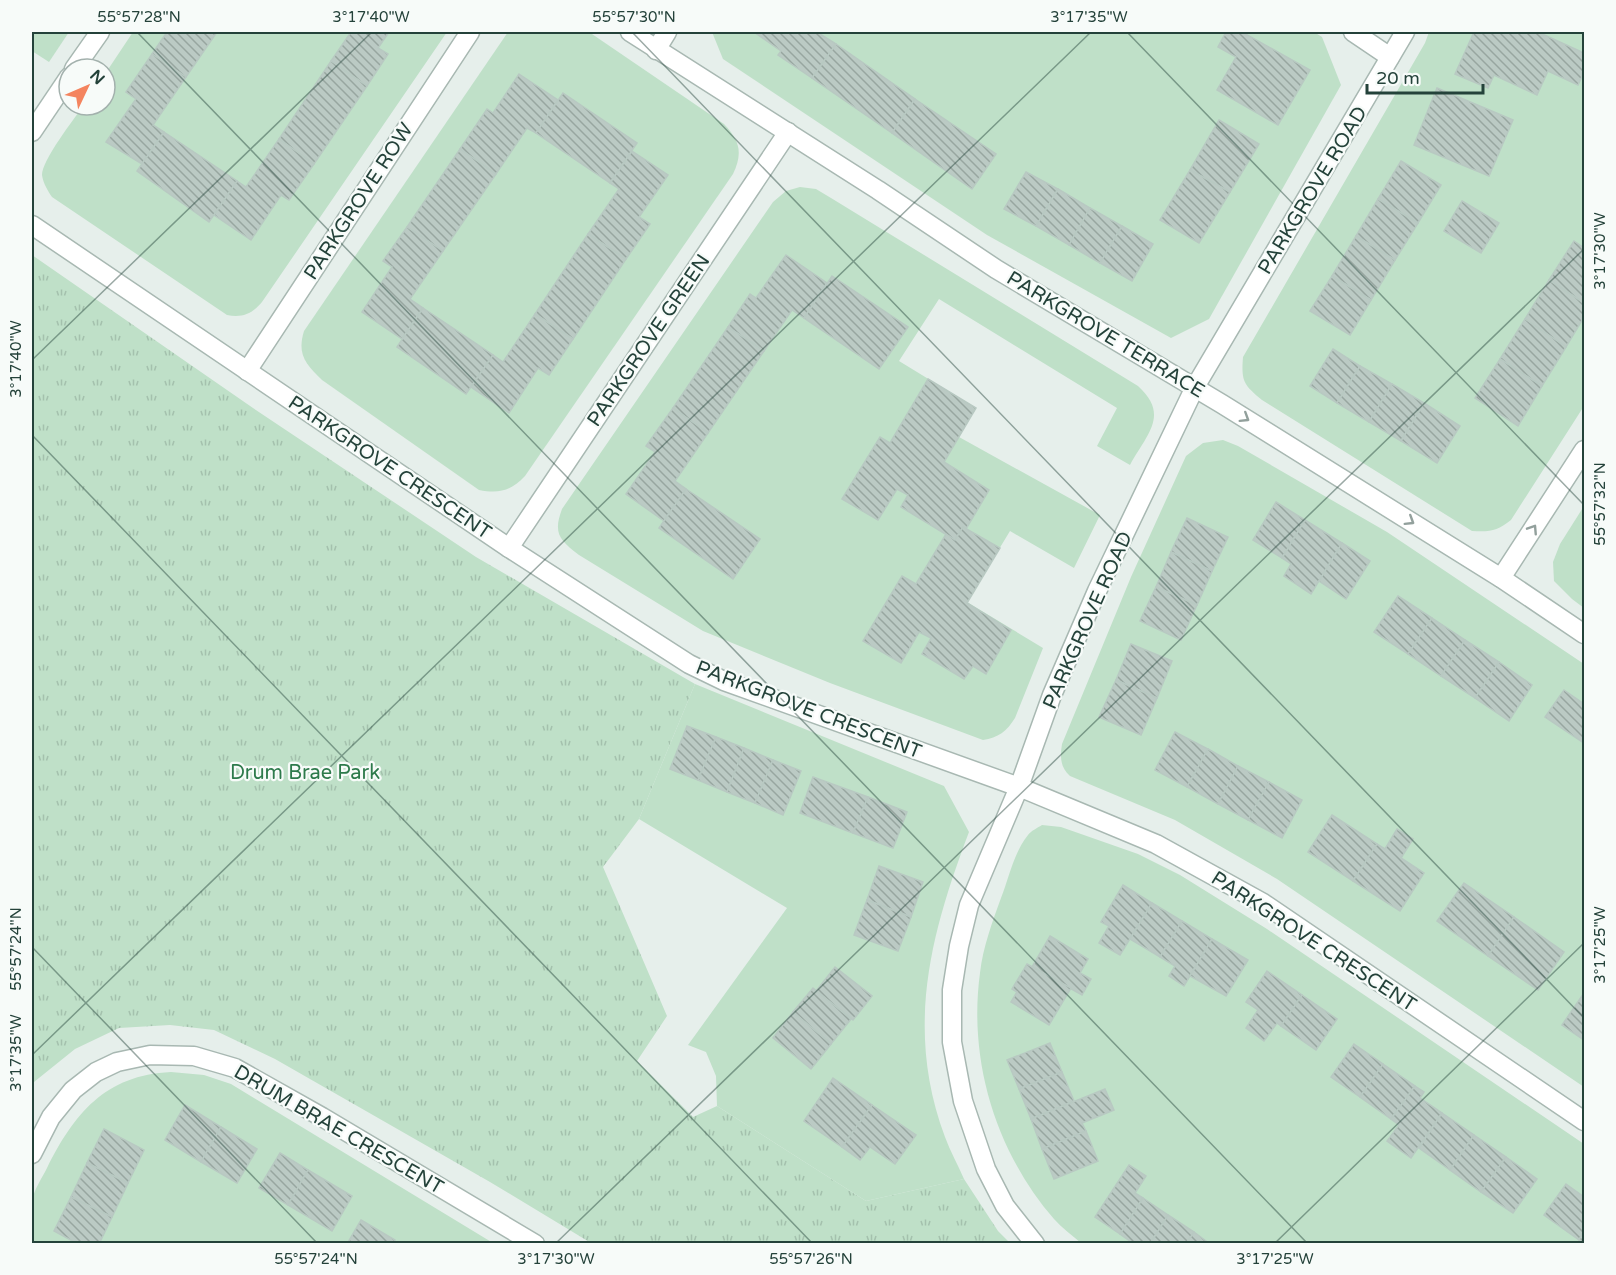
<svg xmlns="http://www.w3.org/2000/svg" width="1616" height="1275" viewBox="0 0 1616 1275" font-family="'Varela Round',sans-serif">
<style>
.park{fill:url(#park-tufts)}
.garden{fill:#bfe0c8}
.building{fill:url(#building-back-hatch);stroke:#b8c9c2;stroke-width:1.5}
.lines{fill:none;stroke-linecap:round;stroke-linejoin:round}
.street-casing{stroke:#a8b8b2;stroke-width:21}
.street{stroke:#fff;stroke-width:18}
.oneway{stroke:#92a09c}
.ticks{fill:none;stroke:#24423a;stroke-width:1.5;stroke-opacity:0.45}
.labels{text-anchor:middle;stroke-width:4.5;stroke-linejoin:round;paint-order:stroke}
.street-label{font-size:20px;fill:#24423a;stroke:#f7fbf9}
.park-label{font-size:20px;fill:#2d7a4b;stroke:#f7fbf9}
.neatline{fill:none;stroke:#24423a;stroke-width:2}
.ticks-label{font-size:15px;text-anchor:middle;fill:#24423a}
</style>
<defs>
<pattern id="park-tufts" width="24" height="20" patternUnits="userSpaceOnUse" patternTransform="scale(1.5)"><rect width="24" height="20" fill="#bfe0c8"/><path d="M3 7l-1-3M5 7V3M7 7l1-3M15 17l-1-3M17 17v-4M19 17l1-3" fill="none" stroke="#a4c1ad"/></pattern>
<pattern id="building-back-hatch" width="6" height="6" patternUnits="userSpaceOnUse" patternTransform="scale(1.5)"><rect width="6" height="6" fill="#bbcac4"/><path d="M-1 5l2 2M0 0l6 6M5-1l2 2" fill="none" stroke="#98a6a0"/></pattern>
</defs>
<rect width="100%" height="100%" fill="#e6efeb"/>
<polygon class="park" points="32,255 253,408 476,557 695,684 639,819 603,867 667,1016 637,1061 693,1117 717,1106 866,1201 964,1179 998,1231 1010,1243 591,1243 490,1182 275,1059 214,1030 170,1025 119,1028 75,1049 34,1082 32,1087"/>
<g class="garden">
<polygon points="32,32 69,32 49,62 32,51"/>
<path d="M133,32H447L262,302C252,314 242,318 227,315L52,197C48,191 43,183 42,175C42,160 74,119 84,105H105V74Z"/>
<path d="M508,32H589L724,124C740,141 743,153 733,174L525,476C511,491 499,494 479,490L322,380C305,364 297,354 304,331Z"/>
<polygon points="712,32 1314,32 1322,37 1341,85 1209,319 1171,338 987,235 723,59"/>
<path d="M1429,32H1584V406L1511,520C1497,531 1491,532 1472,531L1262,400C1244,385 1241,382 1243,357L1425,43Z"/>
<path d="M800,187L816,189L831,198L1138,386C1170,415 1147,434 1130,465L1097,446L1117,408L939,299L899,361L976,408L959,437L1100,515L1074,568L1010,531L967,602L1043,648L1015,718C1007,731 998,738 983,740L830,683L703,631L579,555C559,540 553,533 562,509L773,202L786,191Z"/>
<path d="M1223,440L1238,446L1387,532L1584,664V1087L1277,879L1175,820L1070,776C1060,767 1060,757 1062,744L1131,577L1186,456L1203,443Z"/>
<polygon points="1584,506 1584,608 1572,599 1554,581 1553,562 1560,544"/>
<path d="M695,684L944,786L969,832C930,935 905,1030 945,1137C950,1151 958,1165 964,1179L866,1201L717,1106L716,1076L706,1052L688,1045L787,908L639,819Z"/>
<path d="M1042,825L1061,827L1138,854L1180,875L1267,929L1584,1144V1243H1081C1072,1235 1062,1228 1054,1219C996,1152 968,1061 980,973C983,947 992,923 1001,898C1009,878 1014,852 1028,835C1031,831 1037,828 1042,825Z"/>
<path d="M171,1072L204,1075L231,1084L493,1243H32C32,1230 29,1215 32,1202C33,1191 42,1178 47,1168C74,1114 105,1075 171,1072Z"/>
</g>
<g class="building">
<polygon points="167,32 217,32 186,77 152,54"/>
<polygon points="351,32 389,32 378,48 388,54 367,86 331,61"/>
<polygon points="754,32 817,32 836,44 812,78 778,55 781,51"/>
<polygon points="1226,32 1242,32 1310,70 1278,125 1217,90 1236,57 1218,47"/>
<polygon points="1474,32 1538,32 1584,53 1584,72 1578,85 1548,71 1537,95 1494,75 1488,88 1455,74"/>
<polygon points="836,44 915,99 892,133 812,78"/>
<polygon points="152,54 186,77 153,125 164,132 142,164 106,142 136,99 126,92"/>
<polygon points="331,61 367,86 314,164 279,139"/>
<polygon points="519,74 558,100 536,133 527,128 496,174 460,149 487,109 493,113"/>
<polygon points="1437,88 1513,120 1489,176 1414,145"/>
<polygon points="563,93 637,143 610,183 536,133"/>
<polygon points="915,99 996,154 972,189 892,133"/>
<polygon points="1219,120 1259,144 1230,192 1190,170"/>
<polygon points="164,132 237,181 209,222 137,171"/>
<polygon points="279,139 314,164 289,200 281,195 251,240 214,215 237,181 246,187"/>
<polygon points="460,149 496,174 443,251 407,227"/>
<polygon points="632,151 668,175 639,217 650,224 626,259 588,234 619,189 610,183"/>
<polygon points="1401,161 1441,185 1418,223 1378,199"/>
<polygon points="1190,170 1230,192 1199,243 1160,220"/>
<polygon points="1026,172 1058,189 1036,226 1004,209"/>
<polygon points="1058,189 1090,208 1069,245 1036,226"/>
<polygon points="1378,199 1418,223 1395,260 1356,236"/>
<polygon points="1462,201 1499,223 1481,253 1444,231"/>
<polygon points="1090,208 1122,226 1100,263 1069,245"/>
<polygon points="1122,226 1153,244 1132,281 1100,263"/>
<polygon points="407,227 443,251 410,299 423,308 402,339 362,312 392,267 383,261"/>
<polygon points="588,234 626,259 573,339 535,314"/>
<polygon points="1356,236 1395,260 1371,300 1332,276"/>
<polygon points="1574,241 1584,248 1584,303 1549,280"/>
<polygon points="786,255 827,283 804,318 792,310 764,351 728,327 750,294 756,298"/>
<polygon points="832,276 908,327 879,369 804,318"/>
<polygon points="1332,276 1371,300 1350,335 1310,311"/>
<polygon points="1549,280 1584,303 1584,317 1566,347 1525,319"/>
<polygon points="423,308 493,355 466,394 397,347"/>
<polygon points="535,314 573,339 549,375 538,368 509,413 471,387 493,355 503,362"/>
<polygon points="1525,319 1566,347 1542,386 1500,359"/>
<polygon points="728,327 764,351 708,433 673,408"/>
<polygon points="1333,349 1360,366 1337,403 1310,386"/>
<polygon points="1500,359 1542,386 1518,426 1475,398"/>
<polygon points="1360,366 1392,384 1369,422 1337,403"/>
<polygon points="928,379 976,408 944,462 989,490 966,529 963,527 955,540 901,507 908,495 897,489 878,520 842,499 880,437 890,443"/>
<polygon points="1392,384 1424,403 1401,441 1369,422"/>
<polygon points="1424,403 1460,426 1437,463 1401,441"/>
<polygon points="673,408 708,433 675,481 686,489 664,521 626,494 655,452 646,446"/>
<polygon points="686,489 760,539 733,579 659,528"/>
<polygon points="1276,502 1305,520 1282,558 1253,540"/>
<polygon points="1187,518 1228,537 1212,571 1171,552"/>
<polygon points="1305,520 1342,543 1311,594 1284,576 1291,564 1282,558"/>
<polygon points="963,527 1000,548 967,603 1011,630 986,674 973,666 964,679 922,654 931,638 919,632 901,663 863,641 902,576 916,584 946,534 955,540"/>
<polygon points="1342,543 1370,561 1346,599 1319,581"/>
<polygon points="1171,552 1212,571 1197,605 1156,587"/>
<polygon points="1156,587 1197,605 1181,640 1140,621"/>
<polygon points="1398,596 1432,618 1408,654 1374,632"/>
<polygon points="1432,618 1465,640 1441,676 1408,654"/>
<polygon points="1465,640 1499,662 1475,698 1441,676"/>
<polygon points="1131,644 1172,661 1157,698 1116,680"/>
<polygon points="1499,662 1532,685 1509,721 1475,698"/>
<polygon points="1116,680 1157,698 1141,735 1099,717"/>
<polygon points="1564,690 1584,704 1584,743 1545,717"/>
<polygon points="687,726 716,737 698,780 670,769"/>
<polygon points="1175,732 1208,749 1187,787 1155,770"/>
<polygon points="716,737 744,748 727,792 698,780"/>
<polygon points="744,748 773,760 755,803 727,792"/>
<polygon points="1208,749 1238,766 1218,804 1187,787"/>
<polygon points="773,760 801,771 783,815 755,803"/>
<polygon points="1238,766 1269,782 1248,820 1218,804"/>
<polygon points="813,777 868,797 853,833 800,813"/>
<polygon points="1269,782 1302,800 1282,838 1248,820"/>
<polygon points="868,797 907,812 893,848 853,833"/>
<polygon points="1332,815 1377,844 1353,881 1308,852"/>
<polygon points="1397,829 1413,839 1401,858 1424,873 1400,911 1353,881 1377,844 1385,849"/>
<polygon points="879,866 923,882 911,917 867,900"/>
<polygon points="1464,883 1514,917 1488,956 1437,921"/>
<polygon points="1123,885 1152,903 1120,955 1099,943 1109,926 1101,922"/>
<polygon points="867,900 911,917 898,951 854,935"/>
<polygon points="1152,903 1182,921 1160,957 1130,939"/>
<polygon points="1514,917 1564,952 1538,990 1488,956"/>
<polygon points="1182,921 1212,939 1184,986 1169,976 1175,966 1160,957"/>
<polygon points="1050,936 1088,959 1080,973 1091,979 1082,995 1032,967"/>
<polygon points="1212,939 1248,960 1226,996 1190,976"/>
<polygon points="1027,964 1071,988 1049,1025 1011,1002 1017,992 1012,989"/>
<polygon points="835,967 872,996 853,1020 816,991"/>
<polygon points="1267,971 1302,995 1281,1026 1277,1023 1264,1041 1246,1028 1258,1010 1246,1002"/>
<polygon points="813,988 851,1019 831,1044 793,1012"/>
<polygon points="1584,993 1584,1040 1562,1025"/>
<polygon points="1302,995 1337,1019 1316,1050 1281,1026"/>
<polygon points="793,1012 831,1044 811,1069 773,1038"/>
<polygon points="1050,1043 1062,1072 1019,1089 1007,1060"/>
<polygon points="1354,1044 1383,1064 1360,1097 1331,1077"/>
<polygon points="1383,1064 1415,1086 1391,1119 1360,1097"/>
<polygon points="1062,1072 1074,1101 1031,1119 1019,1089"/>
<polygon points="833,1078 872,1105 842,1147 804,1121"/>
<polygon points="1415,1086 1424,1092 1420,1098 1442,1113 1411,1158 1387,1141 1399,1125 1391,1119"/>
<polygon points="1105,1089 1114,1110 1082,1123 1086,1131 1042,1149 1031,1119"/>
<polygon points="185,1105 221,1127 201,1162 165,1140"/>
<polygon points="872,1105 916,1135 895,1164 870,1147 860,1160 842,1147"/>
<polygon points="1442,1113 1474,1135 1450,1170 1419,1148"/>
<polygon points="221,1127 257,1149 237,1183 201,1162"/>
<polygon points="104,1129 144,1150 128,1183 87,1163"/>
<polygon points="1086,1131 1098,1161 1054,1179 1042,1149"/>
<polygon points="1474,1135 1506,1157 1481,1192 1450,1170"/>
<polygon points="280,1153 308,1170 288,1205 259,1188"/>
<polygon points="1506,1157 1537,1179 1513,1213 1481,1192"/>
<polygon points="87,1163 128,1183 112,1217 71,1197"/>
<polygon points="1129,1165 1146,1176 1135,1193 1143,1198 1120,1234 1095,1217"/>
<polygon points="308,1170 352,1196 332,1231 288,1205"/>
<polygon points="1566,1184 1584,1197 1584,1231 1579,1240 1544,1215"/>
<polygon points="71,1197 112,1217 99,1244 78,1244 54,1231"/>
<polygon points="1143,1198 1168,1215 1150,1244 1134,1244 1120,1234"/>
<polygon points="1168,1215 1194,1232 1186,1244 1150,1244"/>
<polygon points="361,1220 395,1240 393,1244 347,1244"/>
<polygon points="1584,1231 1584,1244 1579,1240"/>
<polygon points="1194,1232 1210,1244 1186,1244"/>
</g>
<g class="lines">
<defs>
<g id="street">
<polyline points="630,32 878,190 996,269 1222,404 1501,578 1584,634"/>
<polyline points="1353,32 1390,57"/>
<polyline points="656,50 667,32"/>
<polyline points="74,69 100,32"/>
<polyline points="32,132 69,77"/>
<polyline points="32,225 509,548 689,664 724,681 1019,787 1156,844 1263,903 1584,1121"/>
<polyline points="247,371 470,32"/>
<polyline points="509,548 788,132"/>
<polyline points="1501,578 1584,450"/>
<polyline points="32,1154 51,1117 73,1090 96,1072 117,1062 150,1055 194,1056 235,1068 322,1117 535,1244"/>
<polyline points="1035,1244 1005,1206 986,1169 963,1101 952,1042 952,990 959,946 969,905 1019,787 1052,695 1097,591 1195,387 1405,32"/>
</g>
</defs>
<use href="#street" class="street-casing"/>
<use href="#street" class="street"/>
</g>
<defs><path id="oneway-chevron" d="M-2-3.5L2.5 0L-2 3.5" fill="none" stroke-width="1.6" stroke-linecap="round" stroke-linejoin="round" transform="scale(1.5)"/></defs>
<g class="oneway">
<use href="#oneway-chevron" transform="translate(1245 418) rotate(32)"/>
<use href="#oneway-chevron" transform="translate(1410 521) rotate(32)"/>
<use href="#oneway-chevron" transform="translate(1533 529) rotate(-57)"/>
</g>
<path class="ticks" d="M137,32L1308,1244M632,32L1584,1018M1127,32L1584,505M32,360L372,32M32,435L813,1244M32,947L318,1244M32,1055L1091,32M555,1244L1584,249M1274,1244L1584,943"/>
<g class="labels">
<g class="street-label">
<text transform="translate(1312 190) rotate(-59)" y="7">PARKGROVE ROAD</text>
<text transform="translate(358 201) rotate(-57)" y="7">PARKGROVE ROW</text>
<text transform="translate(1106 334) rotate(31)" y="7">PARKGROVE TERRACE</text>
<text transform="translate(648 340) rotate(-56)" y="7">PARKGROVE GREEN</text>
<text transform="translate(390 467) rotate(34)" y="7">PARKGROVE CRESCENT</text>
<text transform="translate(1087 620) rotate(-66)" y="7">PARKGROVE ROAD</text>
<text transform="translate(809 709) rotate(21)" y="7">PARKGROVE CRESCENT</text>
<text transform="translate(1314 941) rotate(33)" y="7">PARKGROVE CRESCENT</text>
<text transform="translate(339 1129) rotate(30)" y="7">DRUM BRAE CRESCENT</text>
</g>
<g class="park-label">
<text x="305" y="779">Drum Brae Park</text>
</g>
</g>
<rect width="1616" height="1275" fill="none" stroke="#f7fbf9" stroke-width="66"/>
<g transform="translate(87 87) rotate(46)"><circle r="28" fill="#f7fbf9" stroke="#a3b1ad" stroke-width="1.5"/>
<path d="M0-4.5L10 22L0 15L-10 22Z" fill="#f4845f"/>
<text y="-9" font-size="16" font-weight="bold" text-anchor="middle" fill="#24423a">N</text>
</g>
<path d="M1367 84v9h116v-9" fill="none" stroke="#24423a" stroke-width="3"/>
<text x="1376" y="84" font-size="18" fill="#24423a" stroke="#f7fbf9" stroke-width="4.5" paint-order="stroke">20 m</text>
<rect x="33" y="33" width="1550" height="1209" class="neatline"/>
<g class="ticks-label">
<text x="139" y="22">55°57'28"N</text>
<text x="371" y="22">3°17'40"W</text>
<text x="634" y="22">55°57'30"N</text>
<text x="1089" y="22">3°17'35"W</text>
<text transform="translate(1600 251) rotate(-90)" y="5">3°17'30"W</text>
<text transform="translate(16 359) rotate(-90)" y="5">3°17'40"W</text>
<text transform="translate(1600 504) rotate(-90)" y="5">55°57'32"N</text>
<text transform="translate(1600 945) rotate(-90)" y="5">3°17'25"W</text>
<text transform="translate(16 949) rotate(-90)" y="5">55°57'24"N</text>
<text transform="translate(16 1053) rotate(-90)" y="5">3°17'35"W</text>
<text x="316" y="1264">55°57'24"N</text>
<text x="556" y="1264">3°17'30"W</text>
<text x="811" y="1264">55°57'26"N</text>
<text x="1275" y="1264">3°17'25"W</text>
</g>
</svg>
